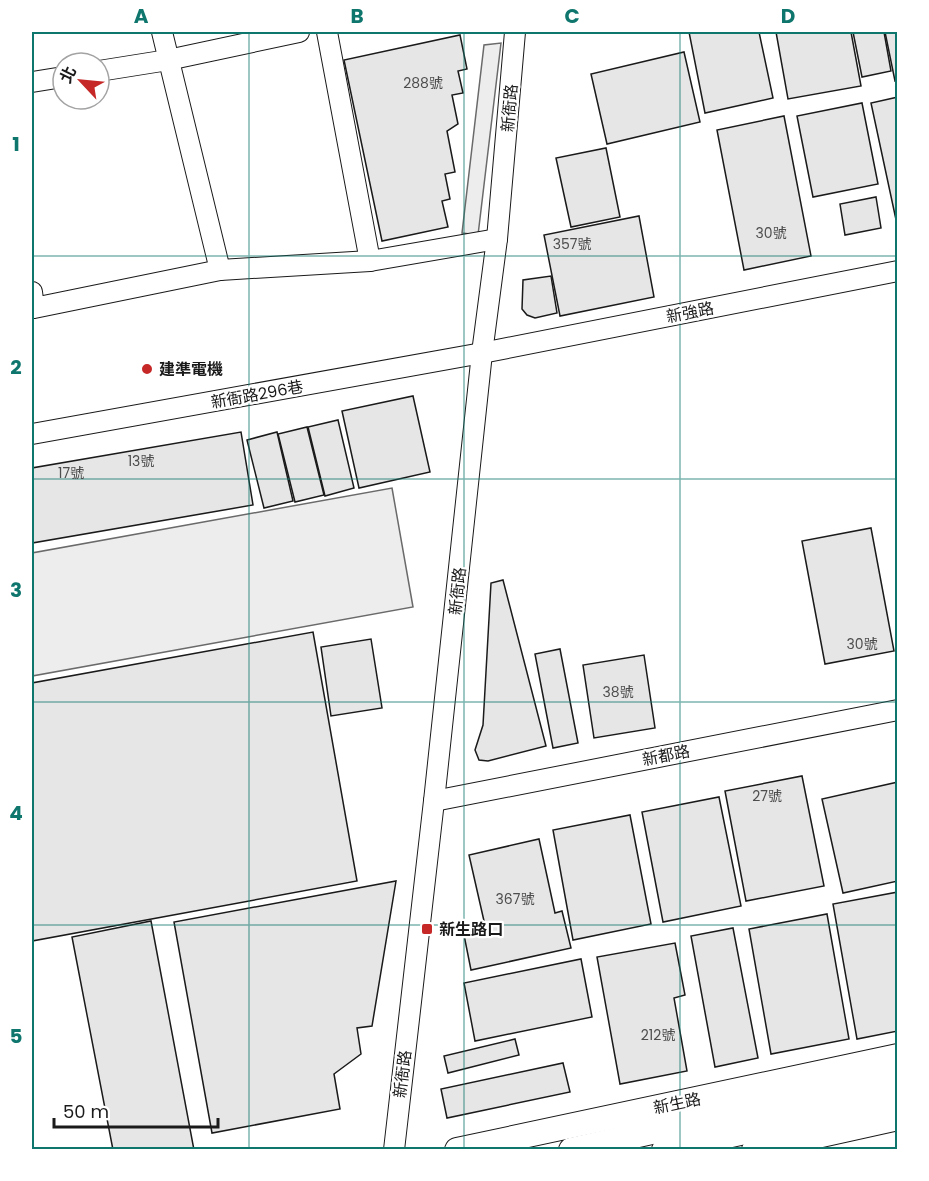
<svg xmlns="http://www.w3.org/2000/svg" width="929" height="1181" viewBox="0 0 929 1181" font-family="Poppins,'Noto Sans TC',sans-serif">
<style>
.built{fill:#ededed;stroke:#6a6a6a;stroke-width:1.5}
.building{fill:#e6e6e6;stroke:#1a1a1a;stroke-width:1.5}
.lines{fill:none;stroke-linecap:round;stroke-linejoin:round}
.minor-casing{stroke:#1a1a1a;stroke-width:22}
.tertiary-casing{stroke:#1a1a1a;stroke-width:26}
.minor{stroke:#fff;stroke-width:20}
.tertiary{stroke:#fff;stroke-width:24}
.grid{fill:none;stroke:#0f766e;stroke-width:1.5;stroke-opacity:0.55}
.poi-dot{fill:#c62828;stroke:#fff;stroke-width:2}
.labels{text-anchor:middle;stroke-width:4.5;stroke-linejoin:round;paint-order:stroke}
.number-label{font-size:14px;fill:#4d4d4d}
.street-label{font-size:16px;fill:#1a1a1a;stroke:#fff}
.poi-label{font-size:16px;font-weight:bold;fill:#1a1a1a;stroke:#fff;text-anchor:start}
.neatline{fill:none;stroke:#0f766e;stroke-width:2}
.grid-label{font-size:20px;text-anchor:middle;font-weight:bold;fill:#0f766e}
</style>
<rect width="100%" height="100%" fill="#fff"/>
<g class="built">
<polygon points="501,43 478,235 462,233 484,45"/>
<polygon points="392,488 413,607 32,676 32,553"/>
</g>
<g class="building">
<polygon points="689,32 759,32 773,98 705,113"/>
<polygon points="776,32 851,32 861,86 788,99"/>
<polygon points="853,32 884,32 891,71 862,77"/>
<polygon points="885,32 898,32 898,80 895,81"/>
<polygon points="460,35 467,69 458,71 463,93 452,95 458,124 447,131 455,172 445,174 450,199 442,201 448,227 382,241 344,60"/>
<polygon points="684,52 700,122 607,144 591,74"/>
<polygon points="898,97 898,229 871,103"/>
<polygon points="862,103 878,184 813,197 797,116"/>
<polygon points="784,116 811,256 744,270 717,130"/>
<polygon points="606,148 620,217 571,227 556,158"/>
<polygon points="876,197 881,228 845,235 840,204"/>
<polygon points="639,216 654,297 560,316 544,235"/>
<polygon points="551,276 557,313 535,318 527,315 522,309 523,280"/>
<polygon points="413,396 430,472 359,488 342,411"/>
<polygon points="338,420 354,488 325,496 308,427"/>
<polygon points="307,427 324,495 295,502 278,434"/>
<polygon points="241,432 253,505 32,543 32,468"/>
<polygon points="277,432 293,501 264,508 247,440"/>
<polygon points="871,528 894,651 825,664 802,541"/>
<polygon points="503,580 546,746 488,761 479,760 475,750 483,725 491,583"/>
<polygon points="313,632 357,881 32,941 32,683"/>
<polygon points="371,639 382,708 331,716 321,647"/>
<polygon points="560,649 578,743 553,748 535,654"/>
<polygon points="644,655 655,728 594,738 583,665"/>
<polygon points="802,776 824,886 746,901 725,791"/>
<polygon points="898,782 898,881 843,893 822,799"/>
<polygon points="719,797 741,906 663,922 642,812"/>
<polygon points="630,815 651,924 573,940 553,830"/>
<polygon points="539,839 555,913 562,911 571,948 471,970 462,925 484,921 469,855"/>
<polygon points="396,881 372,1026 357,1028 361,1054 334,1074 340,1109 212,1133 174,922"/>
<polygon points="898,892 898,1031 857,1039 833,904"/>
<polygon points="827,914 849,1039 771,1054 749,929"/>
<polygon points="151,921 194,1150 113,1150 72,937"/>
<polygon points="733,928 758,1058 715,1067 691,936"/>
<polygon points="675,943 685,995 674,998 687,1071 620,1084 597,957"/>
<polygon points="581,959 592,1017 475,1041 464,983"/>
<polygon points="515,1039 519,1055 448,1073 444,1056"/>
<polygon points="563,1063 570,1092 447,1118 441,1089"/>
</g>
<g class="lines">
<defs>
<g id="minor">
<polyline points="162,32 220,270"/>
<polyline points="327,32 370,261"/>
<polyline points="99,71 168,60 299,32"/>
<polyline points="32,82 63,77"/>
<polyline points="32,292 34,308 220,270 370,261 497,239"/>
<polyline points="32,434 482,353 898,271"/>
<polyline points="434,801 898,710"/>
<polyline points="394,1150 434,801 482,353 497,239 515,32"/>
</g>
<g id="tertiary">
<polyline points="457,1150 898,1056"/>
<polyline points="571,1150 898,1077"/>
<polyline points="664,1150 898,1098"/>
<polyline points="754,1150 898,1118"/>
</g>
</defs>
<use href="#minor" class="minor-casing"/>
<use href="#tertiary" class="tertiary-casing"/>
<use href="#minor" class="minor"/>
<use href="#tertiary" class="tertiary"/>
</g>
<path class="grid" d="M249,32V1150M464,32V1150M680,32V1150M32,256H898M32,479H898M32,702H898M32,925H898"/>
<g class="poi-dot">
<circle cx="147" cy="369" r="6"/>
<rect x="421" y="923" width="12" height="12" rx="3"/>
</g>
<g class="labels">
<g class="number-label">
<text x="423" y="88">288號</text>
<text x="771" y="238">30號</text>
<text x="572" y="249">357號</text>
<text x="141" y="466">13號</text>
<text x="71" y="478">17號</text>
<text x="862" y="649">30號</text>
<text x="618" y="697">38號</text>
<text x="767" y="801">27號</text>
<text x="515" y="904">367號</text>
<text x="658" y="1040">212號</text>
</g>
<g class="street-label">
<text transform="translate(509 108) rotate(-85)" y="6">新衙路</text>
<text transform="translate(690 312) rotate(-11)" y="6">新強路</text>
<text transform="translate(257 394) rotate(-10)" y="6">新衙路296巷</text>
<text transform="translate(457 591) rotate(-84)" y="6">新衙路</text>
<text transform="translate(666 755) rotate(-11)" y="6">新都路</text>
<text transform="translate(402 1074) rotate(-83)" y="6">新衙路</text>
<text transform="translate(677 1103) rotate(-12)" y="6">新生路</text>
</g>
<g class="poi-label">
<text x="159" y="375">建準電機</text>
<text x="439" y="935">新生路口</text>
</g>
</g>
<rect width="929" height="1181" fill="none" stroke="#ffffff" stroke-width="66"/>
<g transform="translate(81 81) rotate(296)"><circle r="28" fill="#ffffff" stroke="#a3a3a3" stroke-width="1.5"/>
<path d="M0-4.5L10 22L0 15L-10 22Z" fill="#c62828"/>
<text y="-9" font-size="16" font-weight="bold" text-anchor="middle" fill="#1a1a1a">北</text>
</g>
<path d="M54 1118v9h164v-9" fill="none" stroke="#1a1a1a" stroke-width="3"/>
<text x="63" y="1118" font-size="18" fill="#1a1a1a" stroke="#ffffff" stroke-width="4.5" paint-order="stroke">50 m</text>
<rect x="33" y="33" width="863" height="1115" class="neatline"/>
<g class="grid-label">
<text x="141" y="23">A</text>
<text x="357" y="23">B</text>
<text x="572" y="23">C</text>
<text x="788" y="23">D</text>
<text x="16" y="151">1</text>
<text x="16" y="374">2</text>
<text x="16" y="597">3</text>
<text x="16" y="820">4</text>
<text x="16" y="1043">5</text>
</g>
</svg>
